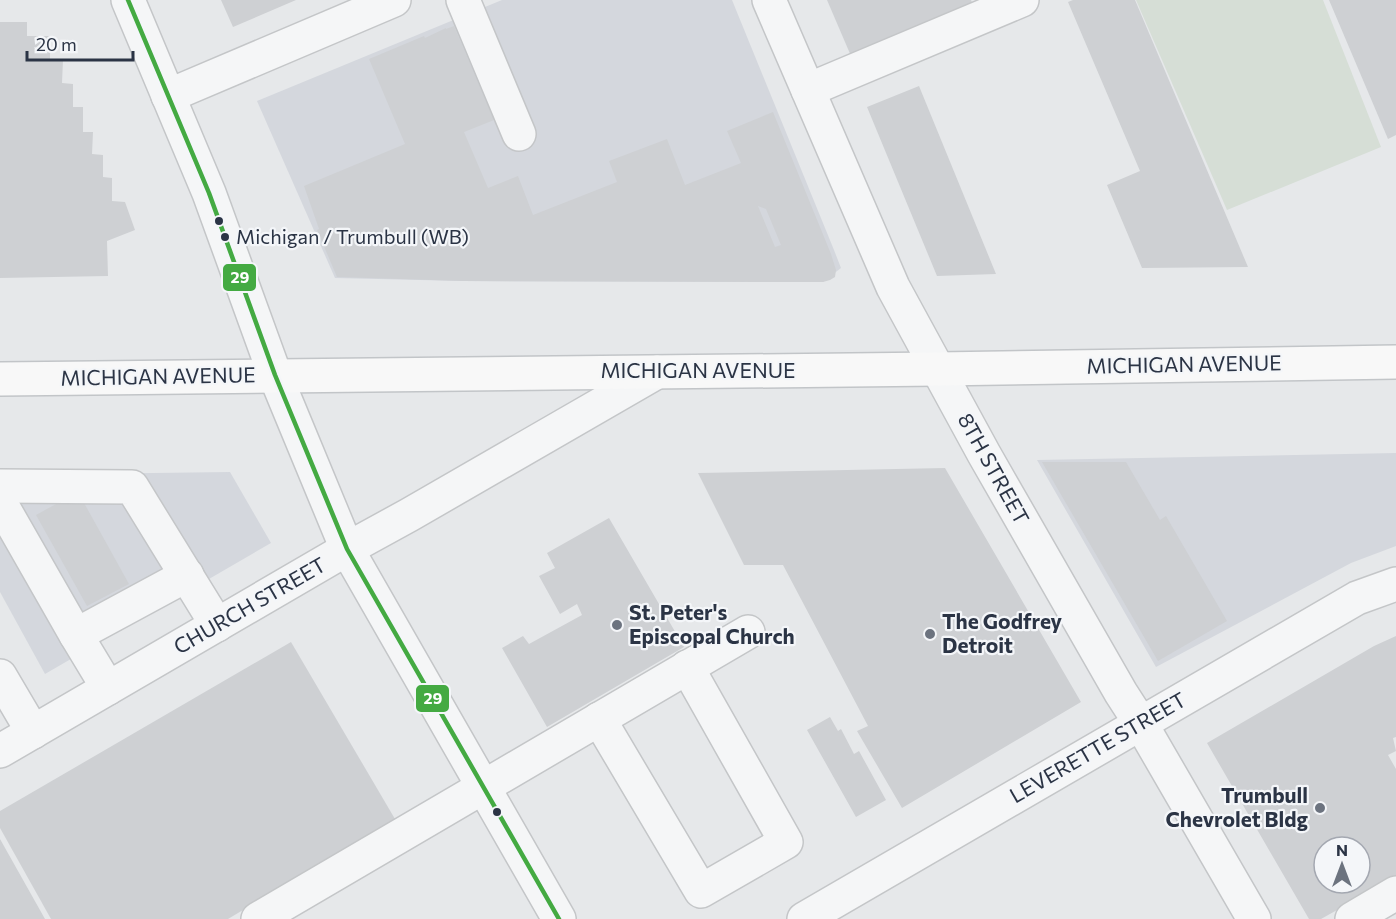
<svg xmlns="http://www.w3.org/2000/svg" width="1396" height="919" viewBox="0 0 1396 919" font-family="Commissioner,sans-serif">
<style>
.built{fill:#d4d7dd}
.green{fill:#d6ded6}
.building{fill:#ced0d3;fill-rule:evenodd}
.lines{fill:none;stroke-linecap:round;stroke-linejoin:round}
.minor-casing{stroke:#c4c6c8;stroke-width:36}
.major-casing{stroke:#c2c5c8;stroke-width:36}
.minor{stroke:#f5f6f7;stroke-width:33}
.major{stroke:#f8f8f8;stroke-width:33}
.bus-1-casing{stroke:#f4f6f9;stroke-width:9}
.bus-1{stroke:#44aa42;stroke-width:4.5}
.bus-dot{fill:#2b3445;stroke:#f4f6f9;stroke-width:2}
.poi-dot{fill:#6c737f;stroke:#f4f6f9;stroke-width:2}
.labels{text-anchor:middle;stroke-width:4.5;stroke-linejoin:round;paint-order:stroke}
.bus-label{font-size:20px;fill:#2b3445;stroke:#f4f6f9;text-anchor:start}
.street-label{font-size:21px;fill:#2b3445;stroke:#f4f6f9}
.poi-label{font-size:21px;font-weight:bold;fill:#2b3445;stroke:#f4f6f9;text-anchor:start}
.line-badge{stroke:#f4f6f9;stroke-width:2}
.badge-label{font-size:16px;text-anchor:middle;font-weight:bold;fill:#fff}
</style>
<rect width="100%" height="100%" fill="#e6e8ea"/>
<g class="built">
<polygon points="502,0 732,0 834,250 841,268 823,282 463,281 335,278 257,101"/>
<polygon points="1396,453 1396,546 1351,563 1156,667 1037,460"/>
<polygon points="230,472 271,543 45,674 0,592 0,475"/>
</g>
<polygon class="green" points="1136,0 1323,0 1381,147 1227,210"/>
<g class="building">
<polygon points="221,0 296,0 233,27"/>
<polygon points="827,0 971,0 976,12 854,63"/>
<polygon points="1073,0 1135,0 1248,267 1142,268 1107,185 1140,171 1068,2"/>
<polygon points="1329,0 1396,0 1396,135 1388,139"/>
<polygon points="0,22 27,22 27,36 50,36 50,60 63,60 62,83 73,84 73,107 83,107 83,132 93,132 92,154 103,155 103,177 112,178 112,201 125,202 135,230 107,241 108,276 0,278"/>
<path d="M454,26L494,120L464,132L488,188L518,176L533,215L617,182L609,161L667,139L685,185L741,163L727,131L773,112L831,254L836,270L835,277L830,280L823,282H788L463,281L337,277L317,230L319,229L304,186L405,144L369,59L424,36L425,38L446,28V29ZM758,206L766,209L781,245L775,247Z"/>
<polygon points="919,86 996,274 937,276 867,107"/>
<polygon points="1042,462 1126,462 1160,520 1166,516 1227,621 1158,661"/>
<polygon points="945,468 1081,702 902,808 857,731 868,726 783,565 744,565 698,473"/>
<polygon points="78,492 129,584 87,606 36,515"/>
<polygon points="609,518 684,647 547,727 502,648 523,636 529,644 582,615 577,604 560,614 539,576 555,568 547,553"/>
<path d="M1396,636V737L1393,738L1396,751L1388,755L1396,769V877L1321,919H1309L1207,743L1374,646ZM1324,847H1360V883H1324Z"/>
<polygon points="291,642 395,819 228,919 51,919 0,828 0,811"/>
<polygon points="830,717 838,731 841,729 854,754 859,751 886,800 856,817 807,730"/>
<polygon points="0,839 45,919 0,919"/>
</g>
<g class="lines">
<defs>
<g id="minor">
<polyline points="128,0 209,193 275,375 347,549 559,919"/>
<polyline points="463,0 519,134"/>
<polyline points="769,0 893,287 984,454 1121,693 1141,724 1254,919"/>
<polyline points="808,90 1022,0"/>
<polyline points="168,96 394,0"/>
<polyline points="0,486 132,487 217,625"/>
<polyline points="0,502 76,635 108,688"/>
<polyline points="76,635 187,575"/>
<polyline points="0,676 33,732"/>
<polyline points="599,719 701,891 786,842 687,667"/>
<polyline points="0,751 347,549 409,515 657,372"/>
<polyline points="258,919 748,632"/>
<polyline points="804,919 1357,598 1396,584"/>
<polyline points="1352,919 1396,893"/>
</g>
<polyline id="major" points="0,379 938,369 1396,362"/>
</defs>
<use href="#minor" class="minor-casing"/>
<use href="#major" class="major-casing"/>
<use href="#minor" class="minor"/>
<use href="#major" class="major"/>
<defs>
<polyline id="bus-1" points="128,0 209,193 275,375 347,549 559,919"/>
</defs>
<use href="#bus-1" class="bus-1-casing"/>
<use href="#bus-1" class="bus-1"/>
</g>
<g class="bus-dot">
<circle cx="219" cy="221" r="5"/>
<circle cx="225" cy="237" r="5"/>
<circle cx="497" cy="812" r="5"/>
</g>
<g class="poi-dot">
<circle cx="617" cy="625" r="6"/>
<circle cx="930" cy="634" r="6"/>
<circle cx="1320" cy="808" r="6"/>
</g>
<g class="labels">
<g class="bus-label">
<text x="236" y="244">Michigan / Trumbull (WB)</text>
</g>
<g class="street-label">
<text transform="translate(1184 365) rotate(-1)" y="7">MICHIGAN AVENUE</text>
<text x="698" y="378">MICHIGAN AVENUE</text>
<text transform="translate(158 377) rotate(-1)" y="7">MICHIGAN AVENUE</text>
<text transform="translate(993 469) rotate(61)" y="7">8TH STREET</text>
<text transform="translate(250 606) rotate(-30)" y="7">CHURCH STREET</text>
<text transform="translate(1098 748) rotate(-30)" y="7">LEVERETTE STREET</text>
</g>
<g class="poi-label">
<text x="629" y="620">St. Peter's<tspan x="629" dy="24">Episcopal Church</tspan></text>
<text x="942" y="629">The Godfrey<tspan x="942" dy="24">Detroit</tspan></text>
<text x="1308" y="803" text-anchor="end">Trumbull<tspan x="1308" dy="24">Chevrolet Bldg</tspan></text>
</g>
</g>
<g class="line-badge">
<rect x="222" y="263" width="35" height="29" rx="6" fill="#44aa42"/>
<rect x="415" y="684" width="35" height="29" rx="6" fill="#44aa42"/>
</g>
<g class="badge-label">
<text x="240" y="283">29</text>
<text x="433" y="704">29</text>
</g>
<g transform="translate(1342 865)"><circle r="28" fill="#f4f6f9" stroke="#a4a8b1" stroke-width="1.5"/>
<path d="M0-4.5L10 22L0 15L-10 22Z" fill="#6c737f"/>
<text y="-9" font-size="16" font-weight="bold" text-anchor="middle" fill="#2b3445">N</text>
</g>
<path d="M27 51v9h106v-9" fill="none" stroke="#2b3445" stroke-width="3"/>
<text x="36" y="51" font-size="18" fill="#2b3445" stroke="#f4f6f9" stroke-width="4.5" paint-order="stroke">20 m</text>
</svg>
